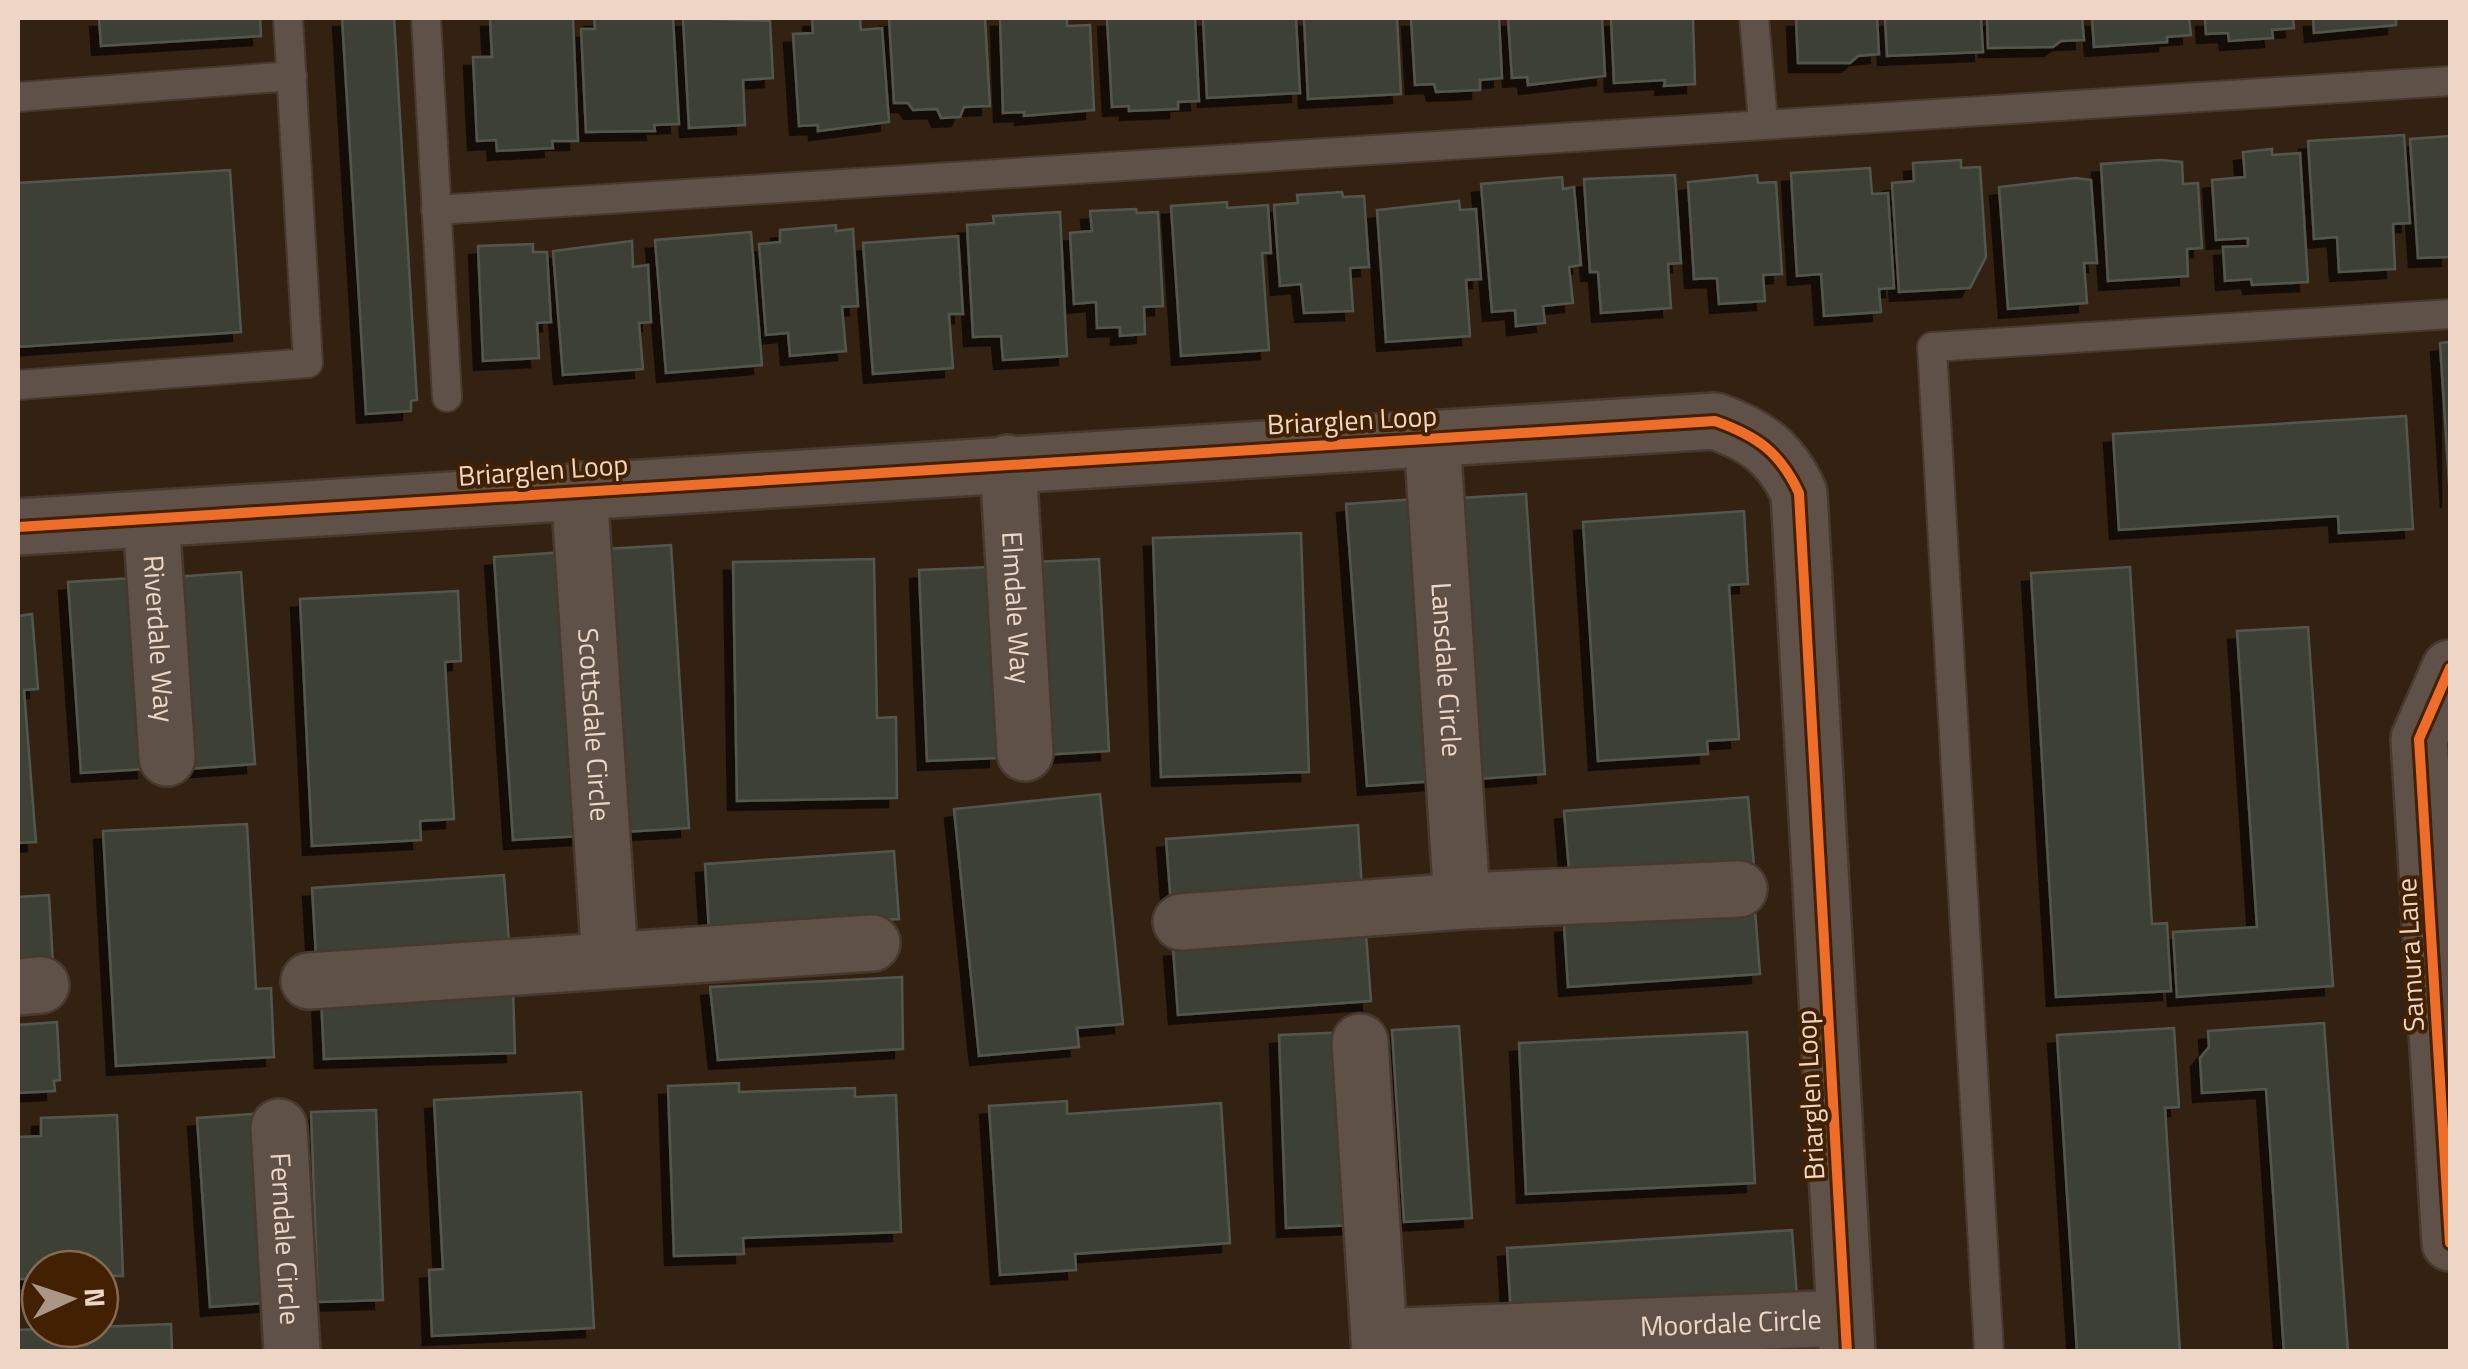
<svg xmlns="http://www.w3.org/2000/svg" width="2468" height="1369" viewBox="0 0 2468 1369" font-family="'Titillium Web',sans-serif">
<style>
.building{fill:#3e4136;stroke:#53574e;stroke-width:2.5;filter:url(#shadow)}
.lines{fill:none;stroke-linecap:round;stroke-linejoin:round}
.lane-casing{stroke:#48392f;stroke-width:32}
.street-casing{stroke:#48392f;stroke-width:60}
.lane{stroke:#5f5147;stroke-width:28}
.street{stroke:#5f5147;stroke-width:55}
.cycleway-casing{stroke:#422002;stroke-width:16}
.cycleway{stroke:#ee6e29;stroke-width:10}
.labels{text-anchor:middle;stroke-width:8;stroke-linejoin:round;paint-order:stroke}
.street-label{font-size:28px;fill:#edd6c6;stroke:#422002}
</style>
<defs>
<filter id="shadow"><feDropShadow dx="-9" dy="9" stdDeviation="0" flood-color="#0009"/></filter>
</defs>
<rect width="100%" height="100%" fill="#332111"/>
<g class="building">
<polygon points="99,18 260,18 261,36 101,46"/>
<polygon points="342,18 394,18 417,400 411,401 411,411 366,414"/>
<polygon points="490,18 573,18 578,141 552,141 553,148 497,151 496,140 477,141 473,57 492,57"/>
<polygon points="594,18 673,18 679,124 654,125 655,131 586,132 581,29 595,29"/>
<polygon points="683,18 770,21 773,78 743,80 745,125 689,128"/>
<polygon points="812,18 860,18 861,30 882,28 889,122 818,131 818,125 799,126 793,34 813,33"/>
<polygon points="889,18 985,18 990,106 964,107 960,117 941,118 937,109 913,110 908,103 894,103"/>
<polygon points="1000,18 1067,18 1067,26 1090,25 1094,110 1024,116 1024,112 1003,113"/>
<polygon points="1107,18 1195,18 1199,101 1178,102 1178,109 1129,111 1129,106 1112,107"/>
<polygon points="1203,18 1296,18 1300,93 1207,98"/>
<polygon points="1304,18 1397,18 1401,94 1308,99"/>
<polygon points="1411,18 1499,18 1502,78 1480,80 1480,90 1436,92 1434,84 1415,85"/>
<polygon points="1508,18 1602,18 1605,76 1528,85 1527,77 1512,78"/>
<polygon points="1611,18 1693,18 1695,84 1664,86 1665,80 1614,83"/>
<polygon points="1796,18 1877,18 1879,54 1858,56 1850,63 1798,63"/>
<polygon points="1885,18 1981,18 1983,52 1887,56"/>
<polygon points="1987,18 2082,18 2084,40 2061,41 2053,47 1988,48"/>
<polygon points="2092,18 2189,18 2191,35 2167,37 2167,42 2094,47"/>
<polygon points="2205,18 2293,18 2294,28 2272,30 2273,38 2229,41 2228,33 2206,34"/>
<polygon points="2313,18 2396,18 2396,25 2314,33"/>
<polygon points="2404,135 2410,223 2393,224 2395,269 2339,272 2337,237 2314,239 2308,141"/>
<polygon points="2450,136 2450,257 2418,258 2410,139"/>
<polygon points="2272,149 2272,155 2300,153 2308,282 2252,285 2251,279 2225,281 2223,247 2248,246 2248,238 2216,240 2212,180 2245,177 2243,152"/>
<polygon points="1961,160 1961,168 1980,167 1986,257 1970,288 1899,292 1892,183 1914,181 1913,163"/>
<polygon points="2160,160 2182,162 2183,184 2198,183 2202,248 2187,249 2188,276 2108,281 2101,164"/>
<polygon points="1870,168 1872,194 1888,193 1894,288 1879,289 1881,312 1824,316 1821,274 1797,276 1791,173"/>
<polygon points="230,170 241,332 18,347 18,183"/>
<polygon points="1675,175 1681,263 1668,264 1671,308 1601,313 1598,272 1590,272 1584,179"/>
<polygon points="1757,175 1758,183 1776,182 1782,274 1763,275 1765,301 1719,304 1717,278 1694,279 1688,182"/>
<polygon points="1562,177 1563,189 1574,187 1581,265 1569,267 1573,303 1543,306 1545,323 1516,326 1515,310 1492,312 1481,184"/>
<polygon points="2076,178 2091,180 2097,263 2084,263 2087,303 2008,309 1999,187"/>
<polygon points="1342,192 1343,197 1364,196 1369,267 1350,268 1353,311 1304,313 1301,284 1280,286 1274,205 1298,203 1297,195"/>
<polygon points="1459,201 1460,210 1476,209 1481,279 1466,280 1470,336 1386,342 1377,210"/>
<polygon points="1227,202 1227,208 1268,205 1271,253 1262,253 1269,350 1181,356 1171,206"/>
<polygon points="1136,209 1137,213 1158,212 1163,306 1144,307 1145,334 1120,336 1120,327 1097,328 1096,302 1074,304 1070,233 1092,231 1090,211"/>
<polygon points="1060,212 1067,356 1003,360 1001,336 973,337 967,225 994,223 993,216"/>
<polygon points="836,225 836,231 853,229 858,306 842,307 846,351 790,356 788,333 766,335 759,244 780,242 780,230"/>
<polygon points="751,232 762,365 666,373 655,240"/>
<polygon points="958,236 963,314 949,314 953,368 873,374 863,243"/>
<polygon points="632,241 633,267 648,265 651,322 639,323 643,369 563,375 553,251"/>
<polygon points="533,244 533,252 547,252 551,322 537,323 539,358 483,361 478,246"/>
<polygon points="2450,342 2450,499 2440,343"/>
<polygon points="2406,416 2413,529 2339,533 2338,516 2119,530 2113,434"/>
<polygon points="1526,494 1545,774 1478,779 1459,498"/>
<polygon points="1415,499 1435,781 1367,786 1346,504"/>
<polygon points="1744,511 1748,584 1729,585 1739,739 1707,741 1708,754 1598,761 1583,522"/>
<polygon points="1301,533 1309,772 1161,777 1153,538"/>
<polygon points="671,545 689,828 624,832 606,549"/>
<polygon points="563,552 581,836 513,840 494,557"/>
<polygon points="874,559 877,718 896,717 897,798 737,801 733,562"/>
<polygon points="1099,559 1109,751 1042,755 1032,562"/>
<polygon points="990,567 998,758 927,761 919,570"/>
<polygon points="2130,567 2152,924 2167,923 2171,991 2056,997 2031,573"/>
<polygon points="241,572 255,764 188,769 175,577"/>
<polygon points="133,578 146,769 81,773 68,582"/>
<polygon points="458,591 461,661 445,662 454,819 420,821 421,840 312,846 300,599"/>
<polygon points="32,614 38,689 24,690 36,842 18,843 18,616"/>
<polygon points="2308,627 2333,986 2177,997 2173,932 2257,927 2237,631"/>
<polygon points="1100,794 1123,1024 1077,1028 1079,1047 979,1056 954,809"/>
<polygon points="1748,797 1754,866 1570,881 1564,811"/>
<polygon points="247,824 256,989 271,988 274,1057 116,1066 103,831"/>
<polygon points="1358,825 1362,890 1171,905 1166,839"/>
<polygon points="894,851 899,919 709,931 705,864"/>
<polygon points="504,875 509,943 316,956 312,888"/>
<polygon points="49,895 53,965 18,967 18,897"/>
<polygon points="1755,910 1760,974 1568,987 1564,924"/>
<polygon points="1366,934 1371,1001 1178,1015 1173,948"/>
<polygon points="902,977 903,1049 718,1060 710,987"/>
<polygon points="513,989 515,1053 324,1059 321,996"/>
<polygon points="57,1022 60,1080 54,1081 55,1091 18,1093 18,1025"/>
<polygon points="2324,1023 2348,1352 2284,1352 2266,1089 2202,1093 2200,1058 2209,1047 2208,1031"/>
<polygon points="1459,1026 1472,1218 1404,1222 1392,1030"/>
<polygon points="2174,1028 2179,1107 2165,1108 2180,1352 2077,1352 2057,1035"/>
<polygon points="1350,1032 1357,1225 1286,1228 1279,1035"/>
<polygon points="1747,1032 1755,1183 1526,1194 1519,1043"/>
<polygon points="739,1083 739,1092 855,1088 855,1097 896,1095 901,1232 743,1238 744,1254 674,1256 668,1086"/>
<polygon points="581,1092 594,1328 432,1336 429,1270 443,1269 434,1100"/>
<polygon points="1067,1101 1067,1114 1221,1103 1230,1243 1075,1254 1076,1270 1000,1275 989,1106"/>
<polygon points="376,1110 383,1300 318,1302 311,1112"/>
<polygon points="266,1113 279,1302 210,1307 197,1118"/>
<polygon points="117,1115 123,1276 100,1276 100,1269 40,1269 40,1279 18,1279 18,1137 41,1136 41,1118"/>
<polygon points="1792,1230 1797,1296 1511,1315 1507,1248"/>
<polygon points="171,1324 172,1352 18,1352 18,1330"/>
</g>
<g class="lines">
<defs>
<g id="lane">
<polyline points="426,18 447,397"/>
<polyline points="1754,18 1763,121"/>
<polyline points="18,97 292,76"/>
<polyline points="436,210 2450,81"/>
<polyline points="18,385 308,363 288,18"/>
<polyline points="1989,1352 1932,347 2450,314"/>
</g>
<g id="street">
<path id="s1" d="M1432,438L1462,901"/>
<path id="s2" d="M1008,463L1025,753"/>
<path id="s3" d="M579,490L610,960"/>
<path id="s4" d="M151,519L167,758"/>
<path d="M18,527L1715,421C1757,436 1780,452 1799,493L1847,1352"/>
<polyline points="2450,668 2419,739 2450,1243"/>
<polyline points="1181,922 1462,901 1739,889"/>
<polyline points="309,981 872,943"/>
<polyline points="18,987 41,985"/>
<polyline points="1360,1042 1380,1352"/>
<path id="s5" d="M279,1127L292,1352"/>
<path id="s6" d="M1379,1337L1845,1318"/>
</g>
</defs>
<use href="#lane" class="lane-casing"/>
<use href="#street" class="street-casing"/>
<use href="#lane" class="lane"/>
<use href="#street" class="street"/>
<defs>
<g id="cycleway">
<path d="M18,527L1715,421C1757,436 1780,452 1799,493L1847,1352"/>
<polyline points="2450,668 2419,739 2450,1243"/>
</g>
</defs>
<use href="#cycleway" class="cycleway-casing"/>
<use href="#cycleway" class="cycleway"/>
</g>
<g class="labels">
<g class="street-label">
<text transform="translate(1352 420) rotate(-3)" y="10">Briarglen Loop</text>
<text transform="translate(543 470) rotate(-4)" y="10">Briarglen Loop</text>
<text dy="10" stroke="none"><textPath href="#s2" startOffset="145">Elmdale Way</textPath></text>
<text dy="10" stroke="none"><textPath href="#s4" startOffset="120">Riverdale Way</textPath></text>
<text dy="10" stroke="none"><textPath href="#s1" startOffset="232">Lansdale Circle</textPath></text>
<text dy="10" stroke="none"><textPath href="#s3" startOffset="235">Scottsdale Circle</textPath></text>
<text transform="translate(2410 955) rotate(-93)" y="10">Samura Lane</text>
<text transform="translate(1810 1095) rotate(-93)" y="10">Briarglen Loop</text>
<text dy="10" stroke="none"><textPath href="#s5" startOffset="112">Ferndale Circle</textPath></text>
<text dy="10" stroke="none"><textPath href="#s6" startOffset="352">Moordale Circle</textPath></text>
</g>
</g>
<rect width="2468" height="1369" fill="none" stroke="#edd6c6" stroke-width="40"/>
<g transform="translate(70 1299) rotate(87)"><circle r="48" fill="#422002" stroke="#866950" stroke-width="2.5"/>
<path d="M0-8L18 38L0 25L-18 38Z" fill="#ac9787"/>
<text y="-15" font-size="28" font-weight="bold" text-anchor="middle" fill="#edd6c6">N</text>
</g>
</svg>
